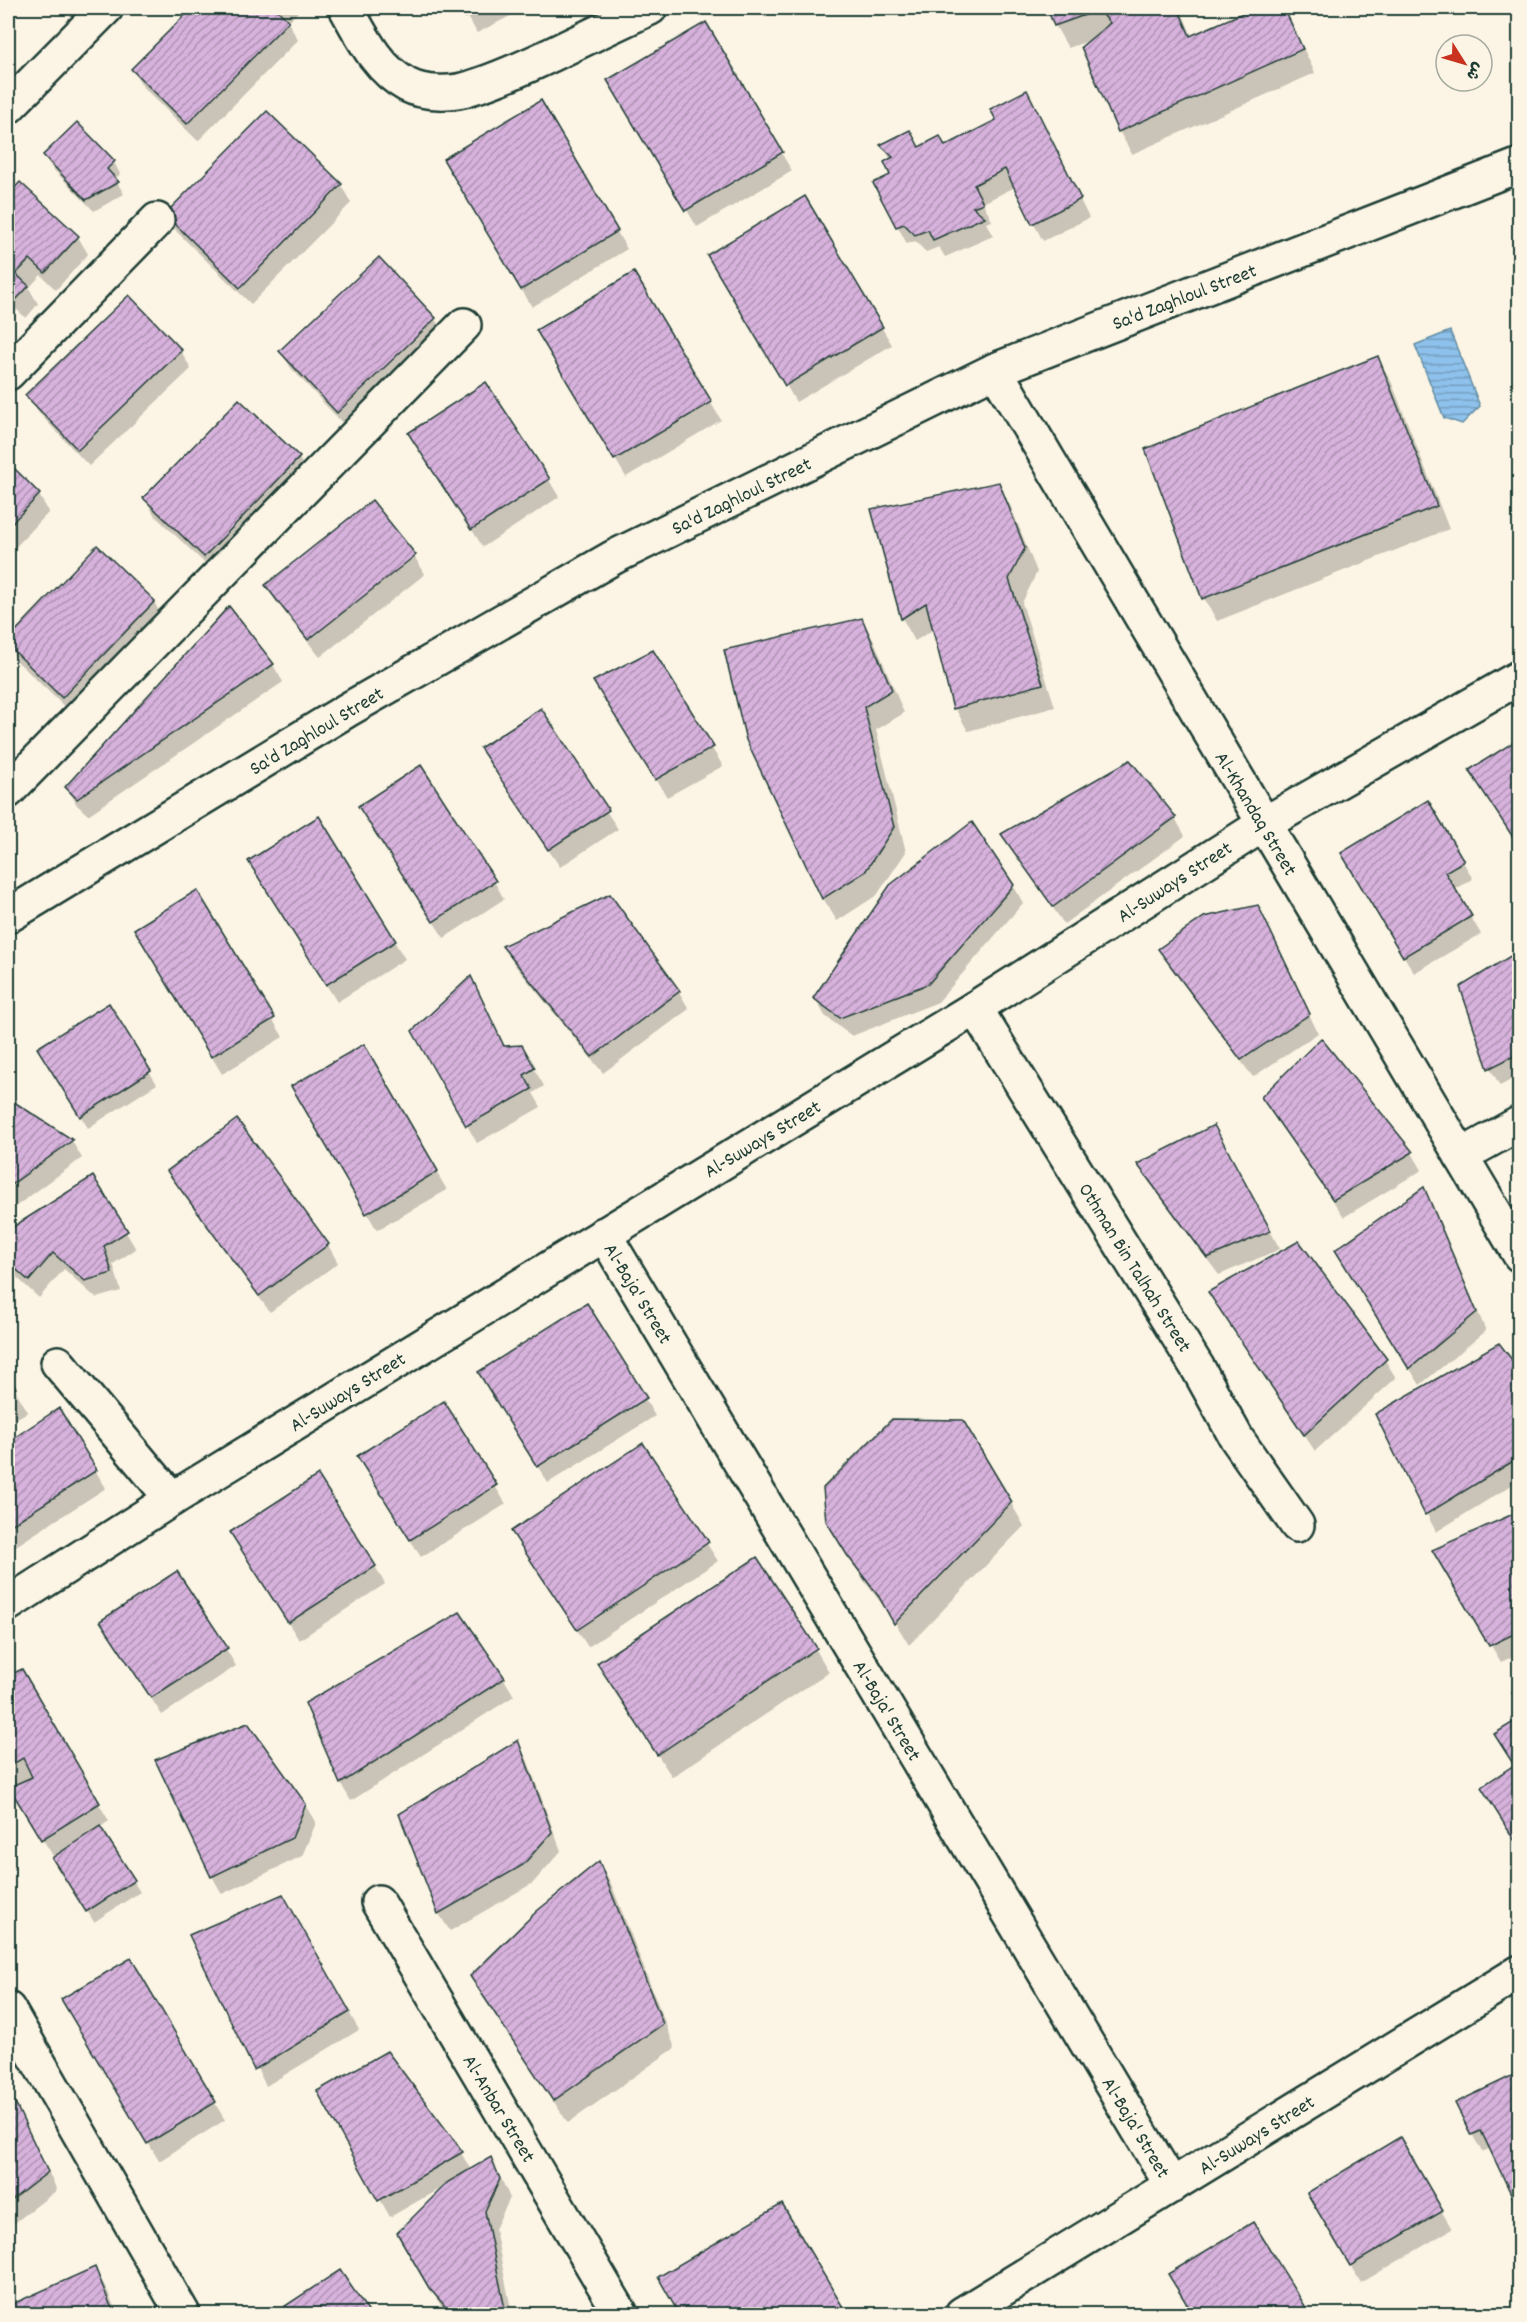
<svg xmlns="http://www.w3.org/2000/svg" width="1527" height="2322" viewBox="0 0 1527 2322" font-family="Dekko,'Playpen Sans Arabic',sans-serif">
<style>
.water{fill:url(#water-rules);stroke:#628ca2;stroke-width:1.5}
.shadow{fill:#0003}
.building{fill:url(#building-hatch);stroke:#1f3d34;stroke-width:1.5}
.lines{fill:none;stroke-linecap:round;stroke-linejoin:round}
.minor-casing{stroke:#1f3d34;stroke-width:38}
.major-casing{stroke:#1f3d34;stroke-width:38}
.minor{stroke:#fcf5e5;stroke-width:33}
.major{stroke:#fcf5e5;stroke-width:33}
.labels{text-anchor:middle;stroke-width:6;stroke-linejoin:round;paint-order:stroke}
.street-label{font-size:20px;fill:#1f3d34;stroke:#fcf5e5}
</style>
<defs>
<pattern id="water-rules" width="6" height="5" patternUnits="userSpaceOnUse" patternTransform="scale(1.5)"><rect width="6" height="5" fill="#8ec1eb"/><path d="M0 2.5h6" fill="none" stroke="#739ebf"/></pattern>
<pattern id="building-hatch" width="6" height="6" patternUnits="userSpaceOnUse" patternTransform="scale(1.5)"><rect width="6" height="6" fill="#d7b2dc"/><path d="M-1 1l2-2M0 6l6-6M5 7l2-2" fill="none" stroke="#ae92b3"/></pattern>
</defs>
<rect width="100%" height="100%" fill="#fcf5e5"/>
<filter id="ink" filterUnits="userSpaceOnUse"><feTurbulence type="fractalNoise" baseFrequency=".0167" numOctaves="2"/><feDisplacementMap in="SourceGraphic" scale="12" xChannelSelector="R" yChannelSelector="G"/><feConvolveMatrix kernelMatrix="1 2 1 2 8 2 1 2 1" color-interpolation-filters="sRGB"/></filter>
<g filter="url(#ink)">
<polygon class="water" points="1450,331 1480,406 1462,424 1444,418 1415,345"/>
<g class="shadow">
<polygon points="195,8 295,8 298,12 288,22 298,40 198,141 143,87 133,70"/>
<polygon points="463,8 526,8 477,33"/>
<polygon points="1049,8 1180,8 1192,36 1258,8 1284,8 1315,73 1132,154 1119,131 1091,40 1068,48 1055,25"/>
<polygon points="705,24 792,171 697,227 610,81"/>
<polygon points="540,102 627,249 532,307 445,160"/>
<polygon points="1036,110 1089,218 1043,241 1015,187 983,203 992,221 986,223 993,236 945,257 939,247 926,252 915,241 907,244 875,183 892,175 891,160 883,146 919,149 945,148"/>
<polygon points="44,155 114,162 120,174 115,179 124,194 94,211 51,167"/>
<polygon points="20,184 78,237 88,254 56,290 41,275 29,288 38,304 26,318 16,309 8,319 8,197"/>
<polygon points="341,185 351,203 251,304 177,232 167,215"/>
<polygon points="805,198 892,345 796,402 709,255"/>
<polygon points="379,259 435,319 445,337 348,429 291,368 280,351"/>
<polygon points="634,274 721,420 626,477 538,331"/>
<polygon points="181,351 191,369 89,466 38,412 27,395"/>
<polygon points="1378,358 1391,381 1449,529 1217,621 1204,598"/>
<polygon points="410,434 549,480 559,497 483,547"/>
<polygon points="299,458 309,476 215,573 155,516 145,498"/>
<polygon points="8,464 39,495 49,512 8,555"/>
<polygon points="998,484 1011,507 1037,572 1022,603 1055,707 968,731 955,708 934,629 915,641 902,618"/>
<polygon points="98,547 154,602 164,620 73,715 16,660 8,641"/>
<polygon points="414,556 425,574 320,657 277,603 267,586"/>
<polygon points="229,608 273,665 283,682 88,815 77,805 67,787"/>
<polygon points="862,619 875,643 904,713 876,730 906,852 877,895 837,921 823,898 748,740"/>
<polygon points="652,652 723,766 667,797 605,699"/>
<polygon points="540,711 618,829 560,867 492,766"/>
<polygon points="1130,762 1175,818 1185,836 1064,924 1003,834"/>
<polygon points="1428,802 1473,879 1454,890 1481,934 1414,973 1343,854"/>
<polygon points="318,818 405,959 337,1002 260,879"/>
<polygon points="370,824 494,881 504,899 444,938"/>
<polygon points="1013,885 1023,903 938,1002 852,1036 825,1016 815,998"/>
<polygon points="196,892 283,1037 222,1074 146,947"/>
<polygon points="610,896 679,992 689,1009 603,1073 514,964 504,947"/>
<polygon points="1258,907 1318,1033 1253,1077 1170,967 1160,949"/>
<polygon points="1520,952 1520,1075 1500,1086 1490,1068 1462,988"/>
<polygon points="480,996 505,1047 521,1046 544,1086 533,1093 541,1107 477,1143 414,1031"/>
<polygon points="108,1005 157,1084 88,1128 46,1060"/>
<polygon points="1321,1040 1412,1153 1422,1170 1344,1217 1263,1098"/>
<polygon points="363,1046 447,1190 377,1230 293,1087"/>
<polygon points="8,1099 72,1141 82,1158 8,1212"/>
<polygon points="237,1121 328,1245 338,1263 270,1312 179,1189 169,1171"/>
<polygon points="1224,1145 1280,1249 1219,1275 1149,1182 1139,1165"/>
<polygon points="93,1178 136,1249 113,1264 121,1291 96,1298 64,1269 39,1298 8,1269 8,1232"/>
<polygon points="1424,1189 1433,1206 1486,1331 1420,1385 1347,1268"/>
<polygon points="1220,1310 1385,1360 1396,1378 1315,1451"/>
<polygon points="1520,1373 1520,1480 1436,1532 1377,1415"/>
<polygon points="8,1378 28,1412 8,1423"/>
<polygon points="490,1390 645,1399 655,1416 548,1483"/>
<polygon points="444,1403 506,1504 421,1557 369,1474"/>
<polygon points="58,1410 106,1488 8,1551 8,1443"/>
<polygon points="643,1445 718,1561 588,1647 513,1531"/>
<polygon points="1011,1503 1024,1526 909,1645 893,1619 862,1578 828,1520"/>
<polygon points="1520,1513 1520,1653 1501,1662 1444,1568"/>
<polygon points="242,1550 375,1566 385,1584 299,1640"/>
<polygon points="113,1639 226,1649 236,1666 162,1715"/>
<polygon points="815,1648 829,1672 672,1777 599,1664"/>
<polygon points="21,1671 109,1821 99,1828 140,1892 94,1922 11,1788 8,1790 8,1678"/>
<polygon points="504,1679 514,1696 351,1801 341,1784 307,1703"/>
<polygon points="517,1742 527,1759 561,1851 533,1883 450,1931 439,1914 401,1815"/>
<polygon points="305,1805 316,1823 302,1856 222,1894 212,1876"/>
<polygon points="599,1863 612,1886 675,2048 568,2123 486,1999"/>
<polygon points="283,1896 359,2030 266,2086 191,1936"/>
<polygon points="130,1960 225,2120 159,2161 63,2000"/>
<polygon points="387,2053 461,2153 471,2170 490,2159 500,2176 510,2198 495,2229 512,2314 448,2314 441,2306 399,2233 444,2186 390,2217 319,2091"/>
<polygon points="1520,2073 1520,2206 1491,2148 1482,2152 1472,2134"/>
<polygon points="8,2087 57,2190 8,2228"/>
<polygon points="1399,2139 1452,2229 1361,2283 1309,2193"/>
<polygon points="782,2206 846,2314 681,2314 660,2278"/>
<polygon points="1253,2224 1309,2314 1194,2314 1170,2275"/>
<polygon points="95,2269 108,2292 117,2314 10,2314 8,2308"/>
<polygon points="340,2272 368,2314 276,2314"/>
</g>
<g class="building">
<polygon points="192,8 275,8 289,21 187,124 131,69"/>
<polygon points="461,8 483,8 466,17"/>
<polygon points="1047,8 1178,8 1190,36 1254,8 1284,8 1303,49 1118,132 1081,47 1110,23 1099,10 1054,26"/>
<polygon points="706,22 783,152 685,211 607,80"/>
<polygon points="1027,90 1081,199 1032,224 1005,169 974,185 983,203 973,207 985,217 933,240 928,230 915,235 904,224 896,227 873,183 890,175 884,162 893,157 880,145 910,130 919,147 940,136 945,146 996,120 990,109"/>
<polygon points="541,100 618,231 521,290 443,159"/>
<polygon points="267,111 342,184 240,288 165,214"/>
<polygon points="77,122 115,161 107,169 119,182 86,200 43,155"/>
<polygon points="20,182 79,236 45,273 30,259 16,274 29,286 15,301 8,294 8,195"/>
<polygon points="805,196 883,327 785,386 707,255"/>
<polygon points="379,257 436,318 337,413 279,351"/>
<polygon points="634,272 712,402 614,460 536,330"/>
<polygon points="129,295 182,350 78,450 25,395"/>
<polygon points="1378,356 1437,506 1202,599 1145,449"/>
<polygon points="486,382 550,479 471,530 408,433"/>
<polygon points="239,399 300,457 204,557 143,498"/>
<polygon points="8,462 40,494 8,527"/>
<polygon points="999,482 1025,548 1009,579 1043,684 953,709 926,603 901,619 871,509"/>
<polygon points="372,500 416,555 308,640 265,585"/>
<polygon points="97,545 155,601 62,698 8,645 8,639"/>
<polygon points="229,606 274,664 77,799 65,787"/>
<polygon points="862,618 892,690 864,707 894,827 865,872 822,899 746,740 724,650"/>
<polygon points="653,650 714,747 655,780 593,681"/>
<polygon points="541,708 609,810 548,850 480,748"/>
<polygon points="1520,738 1520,848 1469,770"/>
<polygon points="1130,760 1176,817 1053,907 1001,834"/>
<polygon points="421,765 496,881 433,922 358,806"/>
<polygon points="1428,800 1464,861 1445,872 1472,916 1403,957 1341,853"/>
<polygon points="319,816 396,941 326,985 248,861"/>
<polygon points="972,822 1014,885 928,984 840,1018 813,998 890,885"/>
<polygon points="197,890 275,1018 211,1057 134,929"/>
<polygon points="610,894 680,991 592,1057 502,946"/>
<polygon points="1258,905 1310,1014 1241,1060 1158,949 1204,917"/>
<polygon points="1520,950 1520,1053 1488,1069 1460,987"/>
<polygon points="471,976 504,1046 522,1045 535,1068 524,1075 532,1089 466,1126 412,1031"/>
<polygon points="109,1003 151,1071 80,1117 37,1048"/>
<polygon points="1321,1038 1413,1152 1333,1200 1261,1097"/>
<polygon points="364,1044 438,1171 366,1214 291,1086"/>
<polygon points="8,1098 73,1140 8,1187"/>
<polygon points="237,1119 329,1244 259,1296 167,1171"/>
<polygon points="1214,1125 1271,1231 1207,1258 1137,1164"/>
<polygon points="93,1176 128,1231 104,1246 112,1273 85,1281 53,1253 29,1281 8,1262 8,1230"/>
<polygon points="1424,1187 1477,1312 1409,1369 1335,1250"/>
<polygon points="1299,1241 1387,1359 1304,1435 1208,1292"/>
<polygon points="587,1303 647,1398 537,1467 478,1372"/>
<polygon points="1499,1343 1520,1370 1520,1457 1425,1515 1375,1414"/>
<polygon points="8,1375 16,1388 8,1393"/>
<polygon points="444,1401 497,1485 410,1540 357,1456"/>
<polygon points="59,1408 97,1470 8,1527 8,1442"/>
<polygon points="892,1419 963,1420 1012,1502 894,1624 879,1597 847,1555 826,1521 823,1488"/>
<polygon points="643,1443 709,1542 577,1630 511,1531"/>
<polygon points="318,1475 376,1566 288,1623 230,1532"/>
<polygon points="1520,1511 1520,1631 1489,1646 1432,1550"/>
<polygon points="757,1557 817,1648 657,1755 597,1663"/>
<polygon points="177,1571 228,1648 151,1698 100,1621"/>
<polygon points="460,1612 505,1678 340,1784 305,1703"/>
<polygon points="22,1669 100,1803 41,1840 9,1787 32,1777 23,1758 8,1767 8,1676"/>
<polygon points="1520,1688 1520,1705 1512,1693"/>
<polygon points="1520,1718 1520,1849 1481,1787 1514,1765 1494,1734"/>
<polygon points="248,1723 306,1804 292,1838 211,1877 155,1760"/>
<polygon points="518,1740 552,1832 523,1865 438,1914 399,1814"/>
<polygon points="100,1826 135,1880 86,1912 52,1858"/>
<polygon points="599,1861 663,2024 553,2101 470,1976 537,1911"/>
<polygon points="283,1894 350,2012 254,2070 189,1935"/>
<polygon points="131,1958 216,2102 147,2144 61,1999"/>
<polygon points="387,2051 463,2152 378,2201 317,2091"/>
<polygon points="1520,2072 1520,2197 1514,2200 1481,2131 1471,2135 1455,2103"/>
<polygon points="8,2088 48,2172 8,2203"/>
<polygon points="1400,2137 1443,2211 1350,2266 1307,2193"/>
<polygon points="491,2157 500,2179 485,2211 506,2314 452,2314 429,2288 397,2233 448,2182"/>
<polygon points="782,2204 847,2314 679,2314 658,2277"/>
<polygon points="1253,2222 1310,2314 1193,2314 1168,2274"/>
<polygon points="95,2267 114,2314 8,2314 8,2306"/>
<polygon points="340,2270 370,2314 273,2314"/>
<polygon points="1520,2285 1520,2303 1512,2289"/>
</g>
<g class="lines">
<defs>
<g id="minor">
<path d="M346,8C362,36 377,69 407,85C424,94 453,94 470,88C498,80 525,67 551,55C584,39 617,23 650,8"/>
<polyline points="8,107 106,8"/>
<polyline points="995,370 1520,1255"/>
<polyline points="8,373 157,220"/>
<polyline points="8,791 464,325"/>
<polyline points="975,1008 1199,1370 1237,1439 1297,1525"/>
<polyline points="1461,1156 1520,1123"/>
<polyline points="604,1234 1172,2186"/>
<polyline points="58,1363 172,1499"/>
<polyline points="8,1604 172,1499 975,1008 1264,824 1520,677"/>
<polyline points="378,1902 621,2314"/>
<polyline points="8,2009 183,2314"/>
<polyline points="962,2314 1520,1972"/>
</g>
<polyline id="major" points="8,916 349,709 614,557 995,370 1520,165"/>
</defs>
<use href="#minor" class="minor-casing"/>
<use href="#major" class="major-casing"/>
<use href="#minor" class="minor"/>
<use href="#major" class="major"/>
</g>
</g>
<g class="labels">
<g class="street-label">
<text transform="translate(1184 296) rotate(-21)" y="7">Sa'd Zaghloul Street</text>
<text transform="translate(741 495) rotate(-26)" y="7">Sa'd Zaghloul Street</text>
<text transform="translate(316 730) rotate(-31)" y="7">Sa'd Zaghloul Street</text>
<text transform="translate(1257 813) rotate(59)" y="7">Al-Khandaq Street</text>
<text transform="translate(1174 881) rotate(-33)" y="7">Al-Suways Street</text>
<text transform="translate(762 1138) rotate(-31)" y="7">Al-Suways Street</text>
<text transform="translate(1136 1267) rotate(58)" y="7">Othman Bin Talhah Street</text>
<text transform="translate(639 1293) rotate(59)" y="7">Al-Baja' Street</text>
<text transform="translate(347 1391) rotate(-32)" y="7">Al-Suways Street</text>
<text transform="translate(888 1710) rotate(59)" y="7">Al-Baja' Street</text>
<text transform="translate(500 2108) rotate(59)" y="7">Al-Anbar Street</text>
<text transform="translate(1137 2127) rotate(59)" y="7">Al-Baja' Street</text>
<text transform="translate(1256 2134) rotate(-32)" y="7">Al-Suways Street</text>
</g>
</g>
<rect width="1527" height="2322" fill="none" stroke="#fcf5e5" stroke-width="30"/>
<rect x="15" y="15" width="1497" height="2292" fill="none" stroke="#1f3d34" stroke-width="2" filter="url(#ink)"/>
<g transform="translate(1464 63) rotate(127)"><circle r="28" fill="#fcf5e5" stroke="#a4ab9e" stroke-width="1.5"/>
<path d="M0-4.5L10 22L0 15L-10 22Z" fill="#c8321e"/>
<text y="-9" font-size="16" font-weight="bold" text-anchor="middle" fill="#1f3d34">ش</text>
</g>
</svg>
